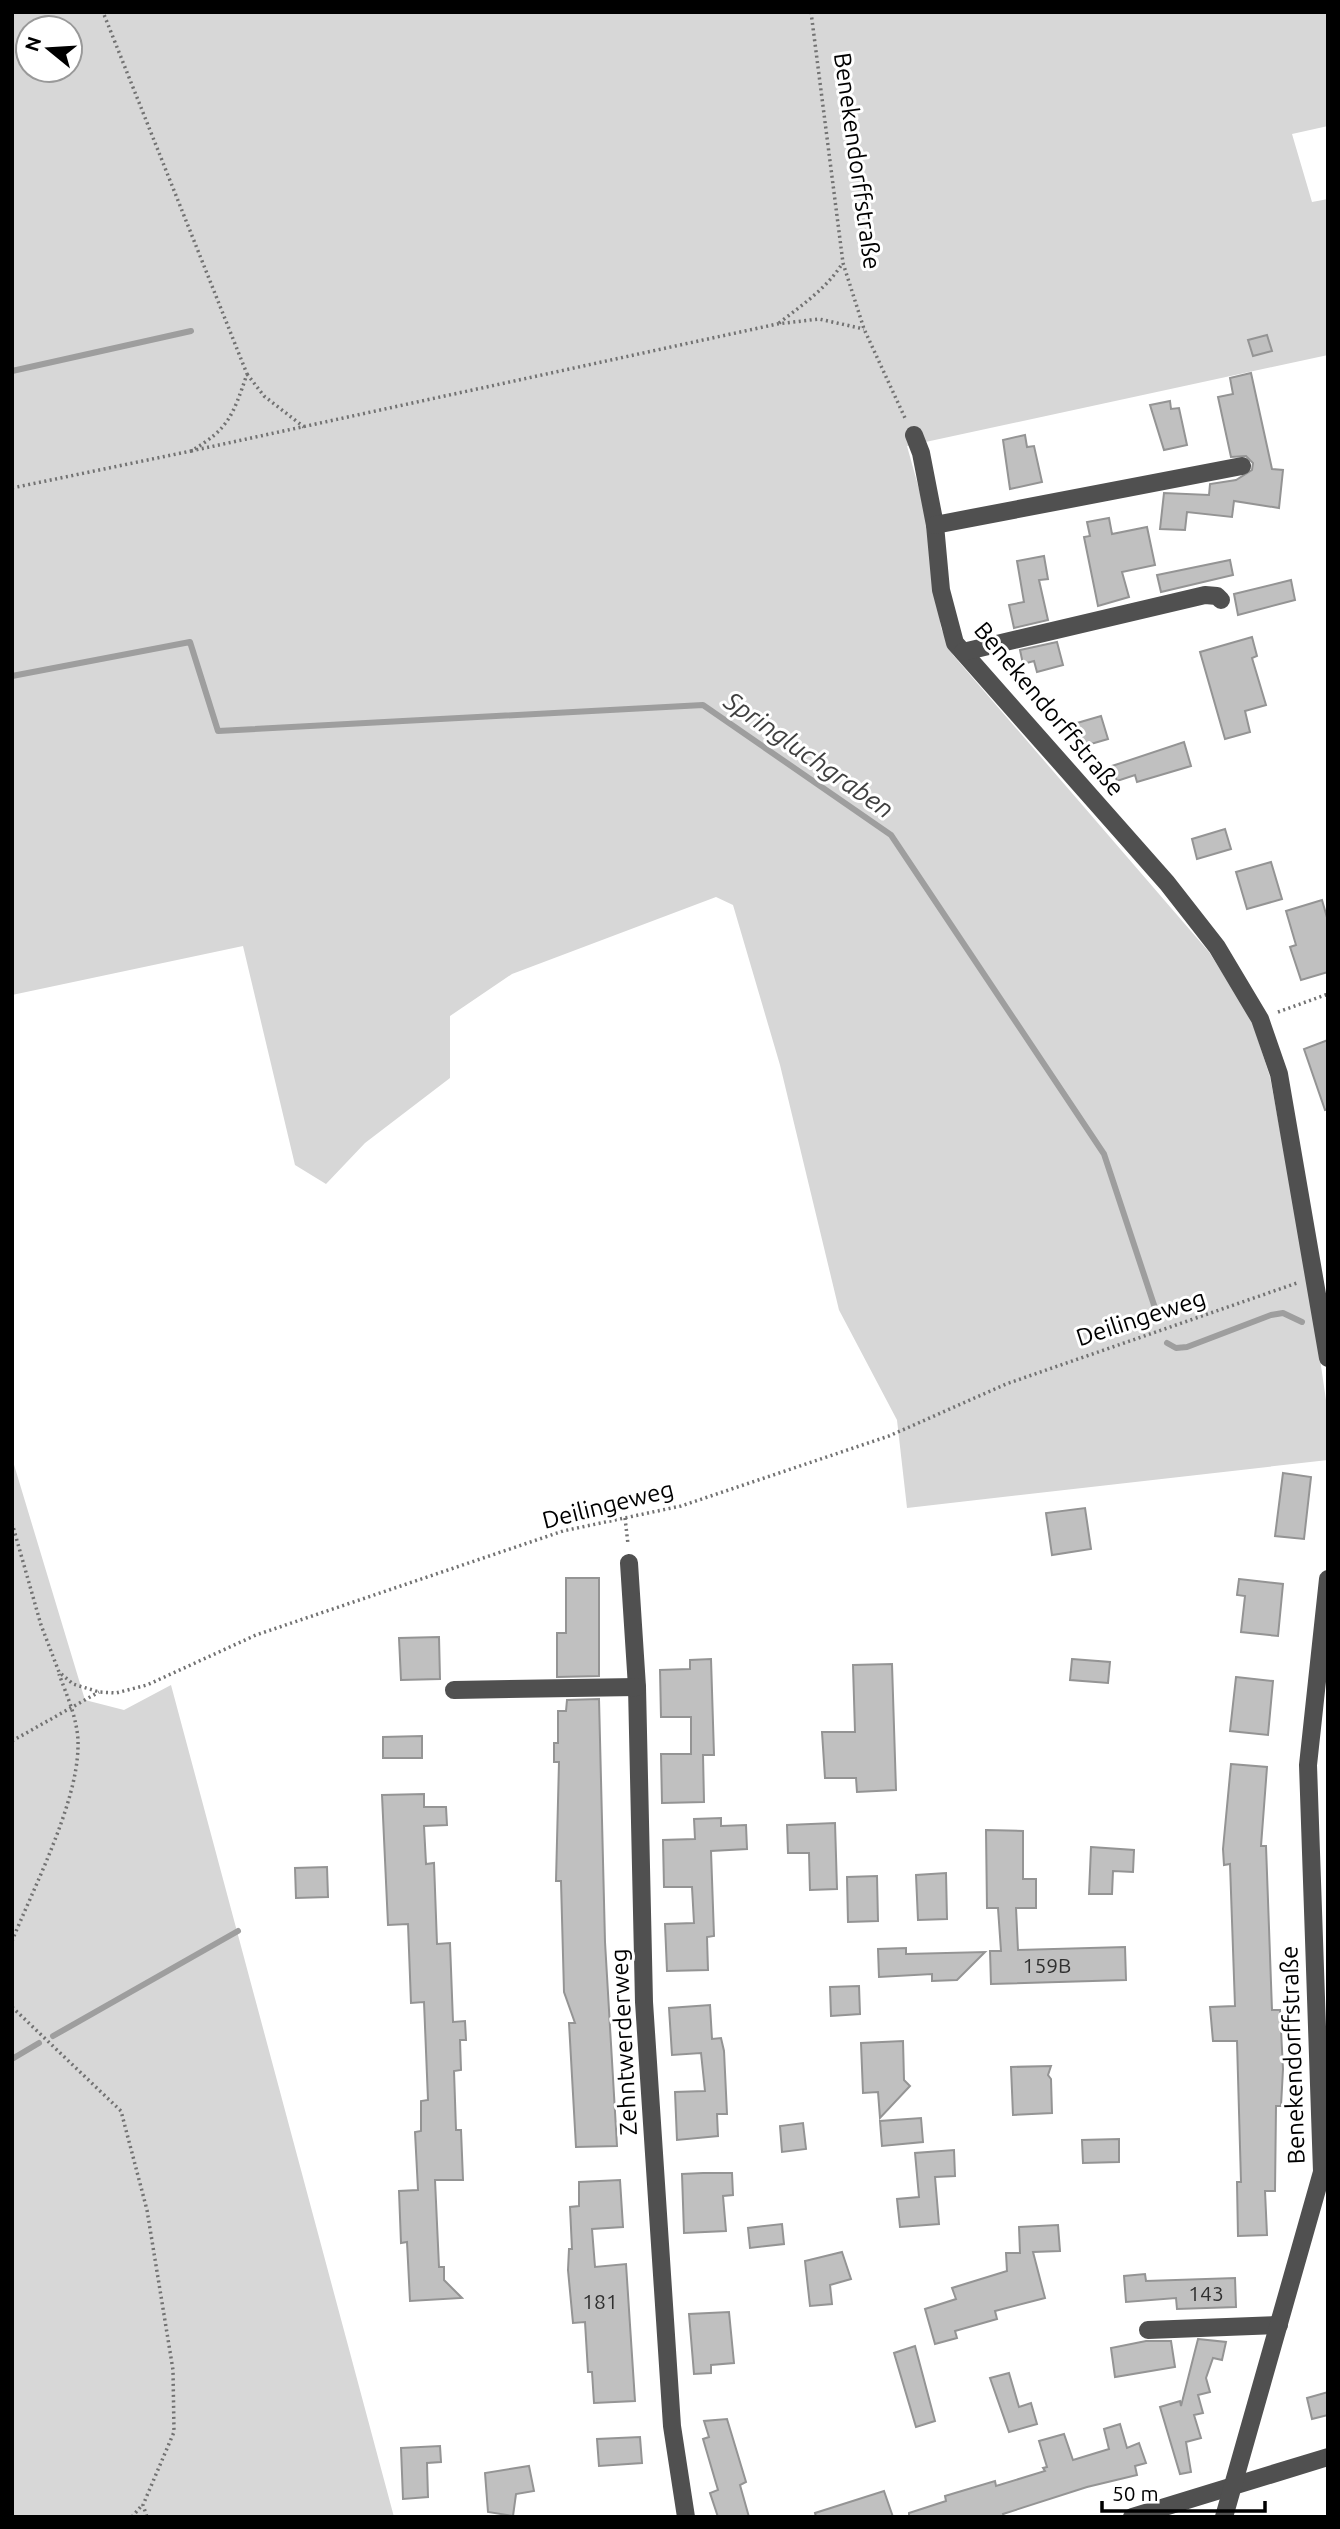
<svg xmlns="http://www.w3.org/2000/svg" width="1340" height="2529" viewBox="0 0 1340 2529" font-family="Ubuntu,sans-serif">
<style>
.green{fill:#d7d7d7;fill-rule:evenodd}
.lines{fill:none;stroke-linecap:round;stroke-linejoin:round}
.stream{stroke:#9e9e9e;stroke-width:6}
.building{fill:#c0c0c0;stroke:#949494;stroke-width:2}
.path{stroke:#727272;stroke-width:3.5;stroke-dasharray:2 3.5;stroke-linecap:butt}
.minor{stroke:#505050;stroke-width:18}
.labels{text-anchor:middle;stroke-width:6;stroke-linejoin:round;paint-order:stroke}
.number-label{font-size:21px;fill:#303030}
.street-label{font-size:24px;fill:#000;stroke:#fff}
.water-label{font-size:26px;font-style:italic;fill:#3f3f3f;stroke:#fff}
</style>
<rect width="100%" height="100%" fill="#fff"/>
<g class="green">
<path d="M12,12H1328V126L1292,134L1312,202L1328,199V355L907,446L924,507L941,628L953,655L1209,952L1251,1018L1270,1077L1310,1290L1328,1414V1460L907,1508L897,1420L839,1310L780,1065L733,905L716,897L512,974L450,1016V1078L365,1143L326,1184L295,1165L243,946L12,995ZM28,28H70V70H28Z"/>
<polygon points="12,1458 85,1700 124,1710 171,1685 394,2517 12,2517"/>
</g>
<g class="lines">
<g class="stream">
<polyline points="12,371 191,331"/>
<polyline points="12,676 190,642 218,731 703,705 891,835 1104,1154 1157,1314"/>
<polyline points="1167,1343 1176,1348 1187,1347 1271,1315 1283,1313 1302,1322"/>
<polyline points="53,2036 238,1931"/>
<polyline points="12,2059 39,2043"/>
</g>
</g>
<g class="building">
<polygon points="1267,335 1272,351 1253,356 1248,340"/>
<polygon points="1251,373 1272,469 1283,470 1279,508 1234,501 1232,517 1187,512 1185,530 1160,529 1164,493 1209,495 1210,484 1236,480 1252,470 1253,463 1246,456 1231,457 1218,397 1233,394 1230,378"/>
<polygon points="1170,401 1171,409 1179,408 1187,445 1164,450 1150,405"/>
<polygon points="1025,435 1027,447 1034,446 1042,482 1010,489 1003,440"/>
<polygon points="1109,518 1112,534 1147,527 1155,565 1122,572 1129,597 1098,606 1084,537 1090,536 1087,522"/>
<polygon points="1044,556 1048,579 1039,580 1048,620 1014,628 1009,605 1024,602 1017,561"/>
<polygon points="1230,560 1233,575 1161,592 1157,575"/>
<polygon points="1291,580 1295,600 1238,615 1234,594"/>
<polygon points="1252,637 1257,656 1252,658 1266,705 1245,711 1250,732 1225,739 1200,652"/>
<polygon points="1057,642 1063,665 1037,672 1034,661 1023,664 1020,650"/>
<polygon points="1101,716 1108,739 1084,746 1077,723"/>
<polygon points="1184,742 1191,766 1137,782 1135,775 1117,781 1112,766"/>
<polygon points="1225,829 1231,849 1197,859 1192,839"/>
<polygon points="1271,862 1282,899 1247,909 1236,872"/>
<polygon points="1322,900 1328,921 1328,972 1301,980 1290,947 1296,945 1286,911"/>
<polygon points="1328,1040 1328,1109 1325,1110 1304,1049"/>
<polygon points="1283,1473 1311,1477 1304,1539 1275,1536"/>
<polygon points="1085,1508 1091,1549 1052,1555 1046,1513"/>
<polygon points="566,1578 599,1578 599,1676 557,1677 557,1633 566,1633"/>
<polygon points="1239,1579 1283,1584 1278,1636 1241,1632 1245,1596 1237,1595"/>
<polygon points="439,1637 440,1679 401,1680 399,1638"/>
<polygon points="711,1659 714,1755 703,1755 704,1802 662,1803 661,1754 691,1754 691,1717 661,1717 660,1670 690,1669 690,1660"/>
<polygon points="1072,1659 1110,1662 1108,1683 1070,1680"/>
<polygon points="892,1664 896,1790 857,1792 856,1778 825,1778 822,1732 855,1732 853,1665"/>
<polygon points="1236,1677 1273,1681 1268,1735 1230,1731"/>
<polygon points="599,1699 605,1942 617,2146 576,2147 569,2023 575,2023 564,1992 561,1881 556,1881 559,1762 554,1762 554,1743 558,1743 558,1711 566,1711 567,1700"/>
<polygon points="422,1736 422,1758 383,1758 383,1737"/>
<polygon points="1231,1764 1267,1767 1261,1846 1266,1846 1272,2010 1280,2010 1283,2069 1281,2106 1276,2106 1275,2191 1265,2191 1267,2235 1238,2236 1237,2182 1241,2182 1237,2041 1213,2041 1210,2007 1235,2006 1230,1864 1224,1865 1223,1849"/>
<polygon points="424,1794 424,1807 446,1807 447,1825 424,1826 426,1864 434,1863 437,1944 450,1943 453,2022 465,2021 466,2040 460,2040 461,2070 454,2071 456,2130 461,2130 463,2180 435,2180 439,2267 444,2267 444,2280 462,2298 410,2301 407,2242 401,2243 399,2191 418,2190 415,2132 421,2131 421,2101 428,2100 424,2002 411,2003 408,1924 388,1925 382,1795"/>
<polygon points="721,1818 721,1826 746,1825 747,1849 711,1851 714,1936 707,1937 708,1970 667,1971 665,1924 694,1923 692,1887 664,1887 663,1840 695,1839 694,1819"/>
<polygon points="835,1823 837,1889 810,1890 809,1853 788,1853 787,1825"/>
<polygon points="986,1830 1023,1831 1023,1879 1036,1879 1036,1908 1016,1908 1018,1950 1125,1947 1126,1980 991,1984 990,1951 1001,1951 998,1908 987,1908"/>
<polygon points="1091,1847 1134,1850 1133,1872 1113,1871 1112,1894 1089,1894"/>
<polygon points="327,1867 328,1897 296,1898 295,1868"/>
<polygon points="946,1873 947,1919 918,1920 916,1875"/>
<polygon points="877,1876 878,1921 848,1922 847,1877"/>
<polygon points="906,1948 906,1954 985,1952 957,1980 932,1981 932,1974 879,1977 878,1949"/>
<polygon points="859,1986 860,2014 831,2016 830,1987"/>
<polygon points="710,2005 712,2039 721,2038 724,2051 727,2114 717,2114 718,2136 677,2140 675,2092 705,2091 701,2053 672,2055 669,2008"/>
<polygon points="903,2041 904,2080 910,2086 880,2118 878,2092 863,2093 861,2043"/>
<polygon points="1051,2066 1048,2075 1051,2079 1052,2113 1013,2115 1011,2067"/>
<polygon points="921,2118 923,2142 882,2146 880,2121"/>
<polygon points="803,2123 806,2149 782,2152 780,2126"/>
<polygon points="1119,2139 1119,2162 1083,2163 1082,2140"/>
<polygon points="954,2150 955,2176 935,2177 939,2224 900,2227 897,2199 919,2197 915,2153"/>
<polygon points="703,2173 732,2173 733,2195 723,2196 726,2231 684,2233 682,2174"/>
<polygon points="620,2180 623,2227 592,2229 595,2267 626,2264 635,2401 594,2403 592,2372 588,2372 585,2322 573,2323 568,2270 569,2249 572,2249 570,2207 579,2206 579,2182"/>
<polygon points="782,2224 784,2244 750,2248 748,2228"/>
<polygon points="1058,2225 1060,2251 1033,2252 1045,2298 995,2311 997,2319 955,2331 957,2338 935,2344 925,2309 956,2299 952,2288 1007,2271 1006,2253 1020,2253 1019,2227"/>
<polygon points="842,2252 851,2279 830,2285 832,2304 810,2306 805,2261"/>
<polygon points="1145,2274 1146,2281 1235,2278 1236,2307 1177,2309 1176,2298 1126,2302 1124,2276"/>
<polygon points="729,2312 734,2363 711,2365 711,2373 694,2374 689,2314"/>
<polygon points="1198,2339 1226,2342 1222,2360 1213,2358 1206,2378 1210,2392 1198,2395 1203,2413 1194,2415 1201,2438 1186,2442 1191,2472 1180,2474 1160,2407 1180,2401 1181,2406"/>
<polygon points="1146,2341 1171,2341 1175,2367 1115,2377 1111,2348"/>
<polygon points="915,2346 935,2421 916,2427 894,2353"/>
<polygon points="1009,2373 1019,2407 1031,2403 1037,2424 1009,2432 990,2378"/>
<polygon points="1328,2392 1328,2415 1312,2419 1307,2398"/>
<polygon points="727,2419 746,2482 740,2485 749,2517 718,2517 710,2493 718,2490 703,2439 709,2437 704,2421"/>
<polygon points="1120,2424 1127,2448 1139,2443 1146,2463 1135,2466 1137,2475 1087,2487 1003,2514 1004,2517 909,2517 909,2513 946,2501 945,2496 995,2481 996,2486 1045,2471 1043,2468 1047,2467 1039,2441 1064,2434 1073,2460 1109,2449 1104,2429"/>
<polygon points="640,2437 642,2463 599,2466 597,2439"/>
<polygon points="440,2446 441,2462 427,2463 428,2497 403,2499 401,2448"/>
<polygon points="529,2466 534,2491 516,2494 513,2516 488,2512 485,2473"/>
<polygon points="884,2491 893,2517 816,2517 815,2513"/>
</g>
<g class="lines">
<g class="path">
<polyline points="811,12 843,263 864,329 905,418"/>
<path d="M779,323C802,305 826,289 842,264"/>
<polyline points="247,374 264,396 304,427"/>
<polyline points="191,451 777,324 819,319 864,329"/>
<path d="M12,488L191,451C229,429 233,415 247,374L103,12"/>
<polyline points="1278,1012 1328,994"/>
<polyline points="625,1518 628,1544"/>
<polyline points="12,1523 41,1625 59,1672 73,1684 99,1692 116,1693 147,1685 256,1635 563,1531 681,1506 889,1436 1006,1384 1297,1283"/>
<polyline points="12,1741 99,1692"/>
<path d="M12,1941C34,1887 77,1804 78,1747C79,1722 67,1696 59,1674"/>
<polyline points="12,2007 121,2111 147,2210 173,2370 174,2432 143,2505 147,2517"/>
<polyline points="132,2517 142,2505"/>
</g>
<g class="minor">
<polyline points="914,435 921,453 935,525 941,590 955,643 1167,883 1217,947 1260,1019 1279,1074 1328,1358"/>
<polyline points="935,525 1242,466"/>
<polyline points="963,652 1205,595 1217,596 1221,600"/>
<polyline points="629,1563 637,1687 644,2002 672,2426 686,2517"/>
<polyline points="454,1690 637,1687"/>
<polyline points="1148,2330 1279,2325"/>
<polyline points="1132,2517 1328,2457"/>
<polyline points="1224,2517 1322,2172 1308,1765 1328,1579"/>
</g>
</g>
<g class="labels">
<g class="number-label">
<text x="1047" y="1973">159B</text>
<text x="1206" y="2301">143</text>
<text x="600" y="2309">181</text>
</g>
<g class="street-label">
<text transform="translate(857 161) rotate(82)" y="8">Benekendorffstraße</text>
<text transform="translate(1049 709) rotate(50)" y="8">Benekendorffstraße</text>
<text transform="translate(1141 1318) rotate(-18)" y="8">Deilingeweg</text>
<text transform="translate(608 1505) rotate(-14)" y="8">Deilingeweg</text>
<text transform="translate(624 2042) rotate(-93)" y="8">Zehntwerderweg</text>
<text transform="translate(1293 2055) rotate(-92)" y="8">Benekendorffstraße</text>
</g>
<g class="water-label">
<text transform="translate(809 755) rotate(35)" y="9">Springluchgraben</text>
</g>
</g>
<rect width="1340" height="2529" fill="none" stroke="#000000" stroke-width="28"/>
<g transform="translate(49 49) rotate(288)"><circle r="33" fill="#ffffff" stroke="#999999" stroke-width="2"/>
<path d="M0-5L12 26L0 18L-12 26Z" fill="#000000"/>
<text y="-10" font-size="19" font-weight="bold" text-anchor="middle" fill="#000000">N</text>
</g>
<path d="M1102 2501v10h163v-10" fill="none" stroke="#000000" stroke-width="3.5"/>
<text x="1112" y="2501" font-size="21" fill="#000000" stroke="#ffffff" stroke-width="5" paint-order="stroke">50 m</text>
</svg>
